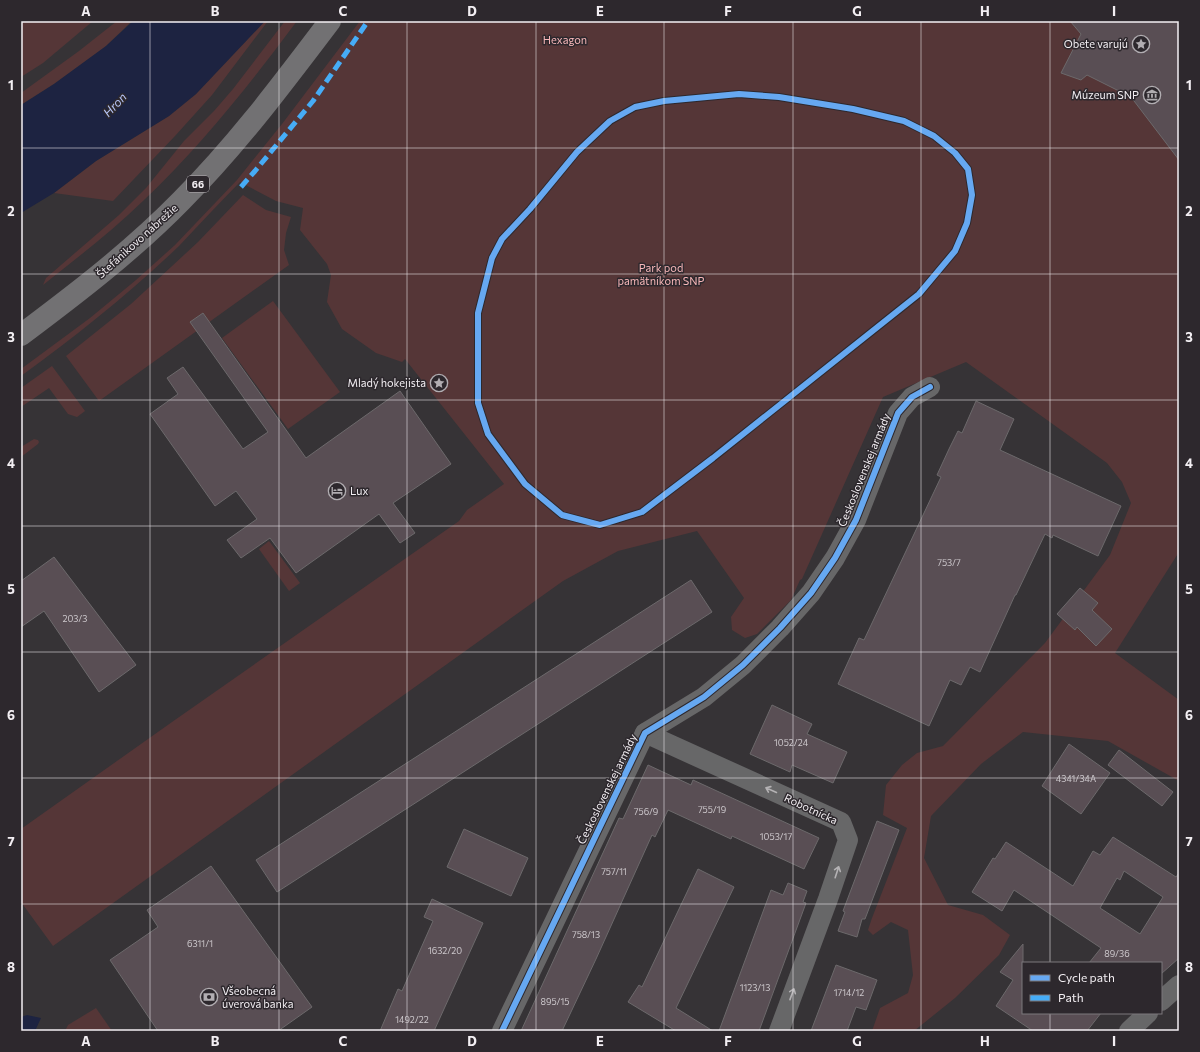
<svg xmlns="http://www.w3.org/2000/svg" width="1200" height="1052" viewBox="0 0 1200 1052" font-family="Commissioner,sans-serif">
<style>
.green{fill:#553637}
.water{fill:#1d2341}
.building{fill:#594e54;stroke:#6c696b;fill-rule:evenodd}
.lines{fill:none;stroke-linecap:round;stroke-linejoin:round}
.minor{stroke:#676768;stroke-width:20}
.primary{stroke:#727173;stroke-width:22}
.quiet{stroke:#46acf6;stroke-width:5;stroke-dasharray:10 5;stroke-linecap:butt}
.cycleway-casing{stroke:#2d282d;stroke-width:8}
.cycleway{stroke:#66a8f1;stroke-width:6}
.oneway{stroke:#b4b2b4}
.grid{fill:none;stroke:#f3eff3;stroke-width:1;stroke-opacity:0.55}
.labels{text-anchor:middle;stroke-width:3;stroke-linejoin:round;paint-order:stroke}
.number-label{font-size:9px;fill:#ccc7cb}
.shield{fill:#2d282d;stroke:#b8b3b8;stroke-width:1}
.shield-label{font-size:10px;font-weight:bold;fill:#f3eff3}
.park-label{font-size:11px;fill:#f8b7b9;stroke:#2d282d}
.poi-label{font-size:11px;fill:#f3eff3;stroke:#2d282d;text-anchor:end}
.street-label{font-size:11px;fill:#f3eff3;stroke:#2d282d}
.water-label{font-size:12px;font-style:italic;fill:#b6c5f9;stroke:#2d282d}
.neatline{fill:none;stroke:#f3eff3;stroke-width:1.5}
.grid-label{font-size:13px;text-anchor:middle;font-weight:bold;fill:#f3eff3}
</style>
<rect width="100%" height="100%" fill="#363336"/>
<g class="green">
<polygon points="21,21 93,21 43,63 21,77"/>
<polygon points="117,21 132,21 105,47 54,84 21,105 21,93 79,51"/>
<polygon points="265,21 268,21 212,95 175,136 113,201 54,193 96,161 169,116 196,94"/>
<path d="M285,21H297C250,84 201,146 143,201C112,231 77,258 43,285L46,278L119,215L146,188L184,141L214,111L233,89Z"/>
<path d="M360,21H1179V552L1115,653L1179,700V781L1108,741L1023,732L981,764L931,816L924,858L948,905L983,915L1010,935L999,955L955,998L914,1031H872L880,1008L908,993L913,975L908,930L891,922L873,935L868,930L872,918L907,828L883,815L886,785L902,765L917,753L943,746L1045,643L1110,555L1131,503L1122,482L1107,463L966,362L883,397L802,579L800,580L791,600L757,634L745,638L732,630L731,617L744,598L697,531L618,551L563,581L53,946L21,902V829L172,722L459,521L467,510L504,484L405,359L402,362L376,353L342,329L327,302L331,275L327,264L300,230L303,208L276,201L240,182C219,203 199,225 179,246C130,293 76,336 21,376V369L90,318L136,280L175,245L237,180L282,124Z"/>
<polygon points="243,195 266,210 291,217 286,233 284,250 289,265 99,401 66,356 131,304 198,242"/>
<polygon points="273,301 340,392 288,429 222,338"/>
<polygon points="52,366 85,411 77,417 68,414 49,388 21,407 21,388"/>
<polygon points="34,439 38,440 39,442 38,444 21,457 21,447"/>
<polygon points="269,541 300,583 289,591 259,549"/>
<polygon points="96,1008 112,1031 65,1031 68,1025"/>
</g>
<g class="water">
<polygon points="133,21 265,21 196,94 169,116 96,161 54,193 21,213 21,105 54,84 106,46"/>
<polygon points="27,1015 41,1018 35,1031 26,1030 21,1031 21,1017"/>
</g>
<g class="building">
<polygon points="1070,21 1179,21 1179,160 1131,97 1087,75 1081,80 1061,73 1081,34"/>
<polygon points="203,313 306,458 400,391 451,464 393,503 415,533 400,543 379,514 296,573 270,538 241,558 227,540 257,519 236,491 215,506 150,414 178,394 167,378 183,367 243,449 268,432 190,322"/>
<polygon points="976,401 1014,419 1000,450 1121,506 1098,556 1053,535 1052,538 1045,534 1016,595 1015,595 980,672 970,667 961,685 950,680 929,726 838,684 859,638 864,640 941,477 937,475 949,449 958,431 962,433"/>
<polygon points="54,557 136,665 99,692 44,611 21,627 21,581"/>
<polygon points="691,580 712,612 277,892 256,860"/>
<polygon points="1080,588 1098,603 1092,610 1112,629 1096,646 1077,627 1075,630 1057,614"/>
<polygon points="772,705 812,724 807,734 847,752 833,783 792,765 790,772 750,754"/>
<polygon points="1069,744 1110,773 1081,814 1042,786"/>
<polygon points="1119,750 1173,792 1162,806 1108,765"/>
<polygon points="648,765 691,785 693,780 819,838 804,869 732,836 731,839 668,810 655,837 652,835 596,959 562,1031 521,1031 619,818 623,819"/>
<polygon points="877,821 899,830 865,919 862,919 857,937 838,931 845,912 843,911"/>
<polygon points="464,829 528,858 511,896 447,867"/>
<path d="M1113,837L1176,877L1179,873V958L1161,974V963H1089L1101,948L1014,890L1002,911L972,892L993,858L995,859L1006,842L1073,886L1093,851L1100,855ZM1124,871L1163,897L1140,934L1100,908L1117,878L1120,880Z"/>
<polygon points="211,866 312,1007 278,1031 158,1031 110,960 158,927 147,910"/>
<polygon points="698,869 734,887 676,1008 713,1031 676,1031 628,1002 639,985 642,987"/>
<polygon points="788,883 807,891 803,902 806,903 759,1031 719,1031 771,890 783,895"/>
<polygon points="432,899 483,923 434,1031 380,1031 398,989 402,991 433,921 424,917"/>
<polygon points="1023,944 1023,1013 1101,1013 1087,1031 1033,1031 996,1006 1013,980 1000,972"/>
<polygon points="836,965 877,980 866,1010 856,1007 847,1031 811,1031"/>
</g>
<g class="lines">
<g class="minor">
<polyline points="645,733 841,822 848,840 828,899 779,1031"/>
<polyline points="1161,1001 1179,985"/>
<polyline points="502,1031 645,733 704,697 743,665 780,628 811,593 835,558 856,520 898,413 912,397 930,387"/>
<polyline points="1129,1031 1148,1013"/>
</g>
<path class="primary" d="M21,335C77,293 132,251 181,201C236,146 283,83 330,21"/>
<polyline class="quiet" points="241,187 255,171 313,101 368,21"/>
<defs>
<g id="cycleway">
<polygon points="739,94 779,97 853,109 904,121 934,136 955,153 968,169 972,195 967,223 955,251 919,294 713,458 642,512 600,525 562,515 525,484 488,434 478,403 478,313 492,258 502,239 530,209 577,152 610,121 635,107 664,101"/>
<polyline points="502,1031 645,733 704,697 743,665 780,628 811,593 835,558 856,520 898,413 912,397 930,387"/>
</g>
</defs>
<use href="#cycleway" class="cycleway-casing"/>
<use href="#cycleway" class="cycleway"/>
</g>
<defs><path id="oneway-shaft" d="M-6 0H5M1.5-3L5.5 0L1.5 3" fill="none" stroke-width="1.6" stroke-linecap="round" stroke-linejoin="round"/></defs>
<g class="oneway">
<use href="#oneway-shaft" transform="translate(771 790) rotate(-156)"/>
<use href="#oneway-shaft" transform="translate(837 872) rotate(-72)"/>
<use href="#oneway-shaft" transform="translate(792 994) rotate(-70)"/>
</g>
<path class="grid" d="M150,21V1031M279,21V1031M407,21V1031M536,21V1031M664,21V1031M793,21V1031M921,21V1031M1050,21V963M21,148H1179M21,274H1179M21,400H1179M21,526H1179M21,652H1179M21,778H1179M21,904H1179M1050,1013V1031"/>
<defs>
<symbol id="sight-ring" viewBox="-11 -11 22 22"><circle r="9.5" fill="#2d282d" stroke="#b1adb1" stroke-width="1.5"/><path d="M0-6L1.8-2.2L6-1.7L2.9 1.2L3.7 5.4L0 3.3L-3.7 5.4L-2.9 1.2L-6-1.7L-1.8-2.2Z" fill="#b1adb1"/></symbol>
<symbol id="museum-ring" viewBox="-11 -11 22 22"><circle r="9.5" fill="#2d282d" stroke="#b1adb1" stroke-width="1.5"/><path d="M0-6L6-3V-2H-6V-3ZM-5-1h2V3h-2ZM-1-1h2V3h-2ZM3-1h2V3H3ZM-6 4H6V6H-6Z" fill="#b1adb1"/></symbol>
<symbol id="hotel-ring" viewBox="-11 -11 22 22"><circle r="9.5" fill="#2d282d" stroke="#b1adb1" stroke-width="1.5"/><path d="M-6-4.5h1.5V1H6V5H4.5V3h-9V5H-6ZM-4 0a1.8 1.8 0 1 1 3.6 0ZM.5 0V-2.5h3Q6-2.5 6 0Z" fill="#b1adb1"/></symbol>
<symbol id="bank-ring" viewBox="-11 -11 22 22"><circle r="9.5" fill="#2d282d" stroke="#b1adb1" stroke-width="1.5"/><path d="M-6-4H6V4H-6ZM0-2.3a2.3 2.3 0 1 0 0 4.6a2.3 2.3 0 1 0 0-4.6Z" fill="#b1adb1"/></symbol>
</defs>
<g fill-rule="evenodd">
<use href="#sight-ring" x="1131" y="34" width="20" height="20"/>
<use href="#museum-ring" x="1142" y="85" width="20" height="20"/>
<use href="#sight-ring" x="429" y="373" width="20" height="20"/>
<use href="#hotel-ring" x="327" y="481" width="20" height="20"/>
<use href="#bank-ring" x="199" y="987" width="20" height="20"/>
</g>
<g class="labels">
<g class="number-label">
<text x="949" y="566">753/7</text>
<text x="75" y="622">203/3</text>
<text x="791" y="746">1052/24</text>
<text x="1076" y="782">4341/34A</text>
<text x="712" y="813">755/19</text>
<text x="646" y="815">756/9</text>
<text x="776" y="840">1053/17</text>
<text x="614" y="875">757/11</text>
<text x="586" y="938">758/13</text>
<text x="200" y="947">6311/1</text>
<text x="445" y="954">1632/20</text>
<text x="1117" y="957">89/36</text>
<text x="755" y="991">1123/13</text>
<text x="849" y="996">1714/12</text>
<text x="555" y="1005">895/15</text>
<text x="412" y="1023">1492/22</text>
</g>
<rect class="shield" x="187" y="176" width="22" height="16" rx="3"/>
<g class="shield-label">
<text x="198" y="188">66</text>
</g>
<g class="park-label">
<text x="565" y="44">Hexagon</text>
<text x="661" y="272">Park pod<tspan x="661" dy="13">pamätníkom SNP</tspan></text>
</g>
<g class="poi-label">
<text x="1128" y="48">Obete varujú</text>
<text x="1139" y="99">Múzeum SNP</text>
<text x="426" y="387">Mladý hokejista</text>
<text x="350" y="495" text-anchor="start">Lux</text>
<text x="222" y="995" text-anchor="start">Všeobecná<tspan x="222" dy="13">úverová banka</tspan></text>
</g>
<g class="street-label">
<text transform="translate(137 241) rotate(-42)" y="4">Štefánikovo nábrežie</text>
<text transform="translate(864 470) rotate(-68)" y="4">Československej armády</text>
<text transform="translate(607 789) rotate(-64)" y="4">Československej armády</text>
<text transform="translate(811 809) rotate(25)" y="4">Robotnícka</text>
</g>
<g class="water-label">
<text transform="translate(115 105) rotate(-47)" y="4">Hron</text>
</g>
</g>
<rect width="1200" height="1052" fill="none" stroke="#2d282d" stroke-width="44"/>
<rect x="1022" y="962" width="140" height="52" fill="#2d282d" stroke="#7c787c"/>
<rect x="1030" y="975" width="20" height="6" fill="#66a8f1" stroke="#7c787c"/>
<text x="1058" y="982" font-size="12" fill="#f3eff3">Cycle path</text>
<rect x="1030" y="995" width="20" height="6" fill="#46acf6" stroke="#7c787c"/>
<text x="1058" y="1002" font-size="12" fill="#f3eff3">Path</text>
<rect x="22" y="22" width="1156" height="1008" class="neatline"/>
<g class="grid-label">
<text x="86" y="16">A</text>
<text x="215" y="16">B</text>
<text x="343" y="16">C</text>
<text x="472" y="16">D</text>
<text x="600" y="16">E</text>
<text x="728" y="16">F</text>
<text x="857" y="16">G</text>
<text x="985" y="16">H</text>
<text x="1114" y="16">I</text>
<text x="11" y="90">1</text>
<text x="1189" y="90">1</text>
<text x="11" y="216">2</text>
<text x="1189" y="216">2</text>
<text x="11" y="342">3</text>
<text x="1189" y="342">3</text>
<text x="11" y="468">4</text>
<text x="1189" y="468">4</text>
<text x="11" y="594">5</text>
<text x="1189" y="594">5</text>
<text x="11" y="720">6</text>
<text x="1189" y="720">6</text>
<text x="11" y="846">7</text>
<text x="1189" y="846">7</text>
<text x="11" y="972">8</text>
<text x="1189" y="972">8</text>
<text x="86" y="1046">A</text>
<text x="215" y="1046">B</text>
<text x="343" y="1046">C</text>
<text x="472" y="1046">D</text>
<text x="600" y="1046">E</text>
<text x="728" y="1046">F</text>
<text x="857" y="1046">G</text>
<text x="985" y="1046">H</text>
<text x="1114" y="1046">I</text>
</g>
</svg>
